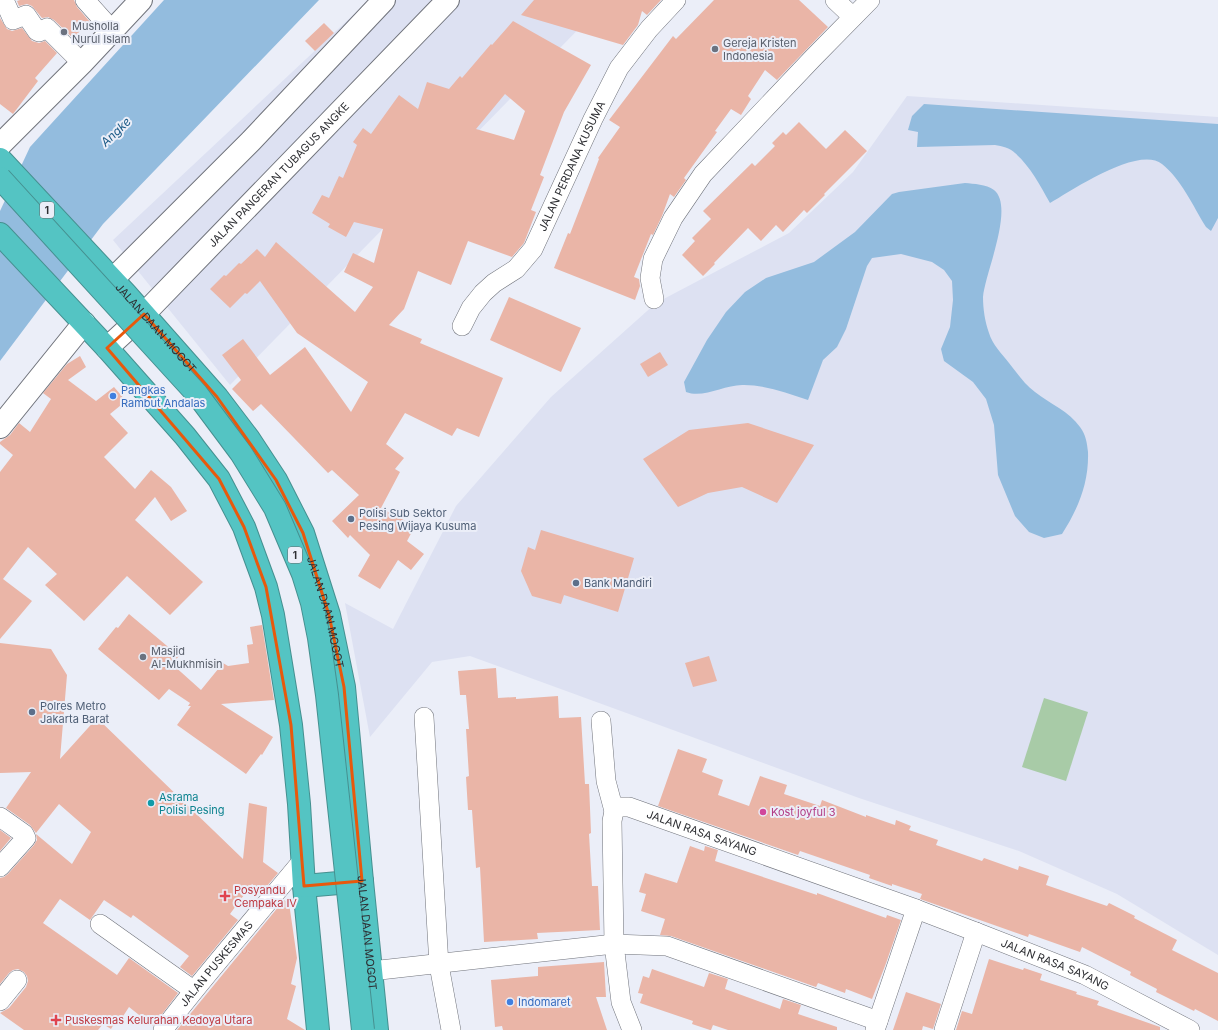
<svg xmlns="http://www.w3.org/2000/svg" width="1218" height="1030" viewBox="0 0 1218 1030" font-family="Inter,sans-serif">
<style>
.built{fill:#dde1f2}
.green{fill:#a8cba7}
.water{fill:#93bcde}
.building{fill:#eab5a7;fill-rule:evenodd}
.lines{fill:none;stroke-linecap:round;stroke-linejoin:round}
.street-casing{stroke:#70737b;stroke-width:20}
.secondary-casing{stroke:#70737b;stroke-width:24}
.highway-casing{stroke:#469090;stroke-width:24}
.street{stroke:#fff;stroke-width:19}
.secondary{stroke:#fff;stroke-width:22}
.highway{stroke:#54c4c3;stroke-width:22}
.highway-bridge-casing{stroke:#469090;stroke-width:24;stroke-linecap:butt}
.highway-bridge{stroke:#54c4c3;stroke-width:22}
.marked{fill:none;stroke:#e8590c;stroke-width:3;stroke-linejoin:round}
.worship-dot{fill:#6b7280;stroke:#ebeef8;stroke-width:1.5}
.shop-dot{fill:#3f7fe0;stroke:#ebeef8;stroke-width:1.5}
.service-dot{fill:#5c6f8a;stroke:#ebeef8;stroke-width:1.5}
.culture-dot{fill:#0f9aa8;stroke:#ebeef8;stroke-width:1.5}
.hotel-dot{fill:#d1479c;stroke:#ebeef8;stroke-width:1.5}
.health-dot{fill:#e0444e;stroke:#ebeef8;stroke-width:1.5}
.labels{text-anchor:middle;stroke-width:4;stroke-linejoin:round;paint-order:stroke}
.shield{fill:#ebeef8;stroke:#66686d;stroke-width:1}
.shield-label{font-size:10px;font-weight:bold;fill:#2d2e32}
.worship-label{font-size:11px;fill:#5b616d;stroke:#ebeef8;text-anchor:start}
.street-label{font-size:11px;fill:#2d2e32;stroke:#ebeef8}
.shop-label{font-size:11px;fill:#366cbe;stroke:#ebeef8;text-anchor:start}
.service-label{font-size:11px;fill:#4e5e75;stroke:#ebeef8;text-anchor:start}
.culture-label{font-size:11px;fill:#0d838f;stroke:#ebeef8;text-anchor:start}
.hotel-label{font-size:11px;fill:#b23c85;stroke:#ebeef8;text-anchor:start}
.health-label{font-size:11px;fill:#be3a42;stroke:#ebeef8;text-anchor:start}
.water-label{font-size:12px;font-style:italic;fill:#1c5b87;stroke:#ebeef8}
</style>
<rect width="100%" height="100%" fill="#ebeef8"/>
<g class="built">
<polygon points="369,0 607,0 230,385 113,240"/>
<polygon points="907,96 1218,117 1218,955 1117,894 1019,851 859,798 470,656 432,662 370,737 345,603 393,629 456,506 551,397 656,303 789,233 853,172"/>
</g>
<polygon class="green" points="1044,698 1088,712 1066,781 1022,767"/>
<g class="water">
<polygon points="164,0 319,0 103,224 0,361 0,211 30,147"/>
<path d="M924,104L1218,124V218L1211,231L1206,227C1193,206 1181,179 1162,164C1139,145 1072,190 1050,203C1040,185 1030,166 1015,153C1010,148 1002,146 995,145L917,147L918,132L908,130L912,116Z"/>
<path d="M965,183C974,184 986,184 994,190C1015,207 985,273 983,297C983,309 985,322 989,333C992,344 1002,354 1009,363C1017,373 1025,385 1035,392C1050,404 1069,411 1080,427C1086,435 1087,443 1088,452C1089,483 1078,509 1062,534L1044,538L1029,532L1015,516L998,475L994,425L986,399L973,382L944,361L941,349L950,327L953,300L952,281L944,270L932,262L901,254L872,258L867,266L846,329L837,347L823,360L808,400C787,393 766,385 744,385C725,384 704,399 686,392L684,382L707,340L726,312L745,292L766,278L814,262L855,232L892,194L899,192Z"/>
</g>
<g class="building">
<polygon points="20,0 74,0 77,7 90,22 77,34 79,36 75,40 54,20 48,17 42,18 32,6 27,4 19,6 17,1"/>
<polygon points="534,0 661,0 647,15 642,11 638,25 623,45 521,15"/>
<polygon points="714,0 799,0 828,27 777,80 765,70 748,96 751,99 741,115 731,109 715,131 717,132 684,178 686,180 674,197 670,194 662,216 653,235 651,234 634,277 639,279 640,286 635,300 554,268 568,233 570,234 599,159 598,158 620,127 609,120 673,36 676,39"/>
<polygon points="0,18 7,29 12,31 22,28 32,41 39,43 45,41 57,53 35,78 38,81 13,114 0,104"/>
<path d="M513,21L591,65L564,112L540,175L544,177L531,210L536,212L524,243L512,257L468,241L451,285L418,271L404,309L389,325L422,339L420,343L503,378L479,437L457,428L452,436L405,413L386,444L404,458L395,469L400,472L381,508L415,526L407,541L424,554L411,570L398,560L380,589L358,576L370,555L350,535L348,538L332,521L359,495L332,470L328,473L261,404L253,411L232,389L241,380L222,355L243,339L270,375L305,347L351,412L368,382L297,333L260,281L247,294L245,293L230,308L210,289L224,275L226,276L239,263L241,264L257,249L265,257L276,242L355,312L373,287L344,272L353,253L374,263L383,229L354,222L346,237L328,227L330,224L312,213L322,195L329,198L339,176L343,178L357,145L353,142L363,128L371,134L399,95L418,109L427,82L449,89L460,76L462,78L491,44L492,45ZM505,94L525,111L514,140L476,129Z"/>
<polygon points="324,23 334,33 315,51 305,41"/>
<polygon points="799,122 826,149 845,130 867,151 824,194 825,195 807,213 804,210 783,232 776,225 761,241 748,228 714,263 715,264 703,276 682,255 695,241 692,238 711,219 703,211 752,163 755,166 775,146 772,143 783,132 786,135"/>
<polygon points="509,297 581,328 561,372 490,340"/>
<polygon points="660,352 668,365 648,377 640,364"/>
<polygon points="80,356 86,367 68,380 96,401 114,387 126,401 110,414 128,433 104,457 135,489 151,470 171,487 187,511 171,521 155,497 135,520 203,582 170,615 127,576 84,621 45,585 57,574 28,547 3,579 32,601 0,639 0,472 13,455 0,444 0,442 10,435 19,423 30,432 51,399 43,393 67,364"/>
<polygon points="748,423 814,445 777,503 742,487 708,493 678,507 643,459 689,430"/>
<polygon points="541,530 634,558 618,612 564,595 561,604 532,596 521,571 528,547 535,550"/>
<polygon points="129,614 179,656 172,664 201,690 223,663 228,666 249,663 247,645 253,644 250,627 262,625 274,700 221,704 273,737 262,755 261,754 246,774 177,725 191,706 188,706 190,703 169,689 159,700 98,649 116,627 118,628"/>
<polygon points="0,643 51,649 67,675 60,759 97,718 243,859 249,803 267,807 263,862 278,873 262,892 252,884 230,914 238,920 192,976 180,967 189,956 133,915 131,918 104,900 90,920 60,899 43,923 117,975 129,958 178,993 153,1026 129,1007 120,1021 117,1019 111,1029 103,1024 98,1030 24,1030 0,1013 9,1008 26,987 28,981 27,976 24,972 18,969 13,970 9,973 0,984 0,878 4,877 8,874 34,845 37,840 36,834 72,864 91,832 59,804 36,833 30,825 6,808 31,772 0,773"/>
<polygon points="709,656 717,681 693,687 685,663"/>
<polygon points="496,668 498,698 516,697 516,699 558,696 559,718 581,717 585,784 589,784 590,808 591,833 589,834 592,886 598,886 600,930 537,933 538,939 484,942 480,867 476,868 472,810 468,810 466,777 469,776 466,729 469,729 466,695 460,695 458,671"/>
<polygon points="678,749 707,759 702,772 723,780 718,795 749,806 760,776 787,785 784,794 820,806 822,800 866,817 866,815 895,825 896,820 911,826 909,830 938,840 936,845 982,861 984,858 1018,870 1019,866 1049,876 1046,885 1107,906 1109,903 1135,916 1134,918 1177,940 1172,950 1218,973 1218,1021 1195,1009 1194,1011 1156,992 1157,989 1130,975 1131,972 1082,947 1080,952 1029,934 1028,937 994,925 920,899 922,894 892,884 892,886 869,878 870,875 800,851 798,855 658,806"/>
<polygon points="0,830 11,838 0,851"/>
<polygon points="690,846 704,851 705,846 718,850 715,861 817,895 817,893 886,918 887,915 901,920 885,966 872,999 846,989 845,993 818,983 816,987 671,936 660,935 665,919 641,911 646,894 639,892 645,873 677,883"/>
<polygon points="284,900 289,903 297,958 291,984 296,986 287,1019 305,1030 177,1030"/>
<polygon points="989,959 1023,970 1024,968 1042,974 1040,980 1077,992 1076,994 1099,1001 1097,1005 1160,1027 1160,1030 956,1030 962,1011 972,1014"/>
<polygon points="604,962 606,997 596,997 607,1030 503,1030 502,1026 495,1027 491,980 538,976 538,967"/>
<polygon points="652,969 704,987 709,973 728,979 725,989 780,1009 783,999 801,1005 798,1014 837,1027 837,1030 728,1030 713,1025 711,1030 710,1030 692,1024 693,1021 640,1003 643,994 638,993 643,976 649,978"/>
<polygon points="906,992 941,1004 933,1029 923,1026 922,1030 893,1030"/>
</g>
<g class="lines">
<defs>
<g id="street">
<polyline points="4,0 13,20 26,15 37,31 39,32 47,28 82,63"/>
<polyline points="85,0 112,30"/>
<polyline points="835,0 853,17"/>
<polyline points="654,299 650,278 653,259 673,218 703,174 813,58 870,0"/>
<path id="s1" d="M462,326L471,308L483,293L494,283L516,269L533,249L593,119L619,68L649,29L676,0"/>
<polyline points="424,717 439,965 451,1030"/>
<polyline points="601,721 606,781 614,811"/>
<polyline points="0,817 24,834 26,838 0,867"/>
<polyline points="100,924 193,990"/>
<polyline points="371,971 614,944 667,946 878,1021"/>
<polyline points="0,1001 17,980"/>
<path id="s2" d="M163,1030C207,972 256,917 302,861"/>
<path id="s3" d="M632,1030L621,1002L614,944L612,821L614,811L617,807H629L916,909L976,932L1085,975L1190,1030"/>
<polyline points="875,1030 916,909"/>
<polyline points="944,1030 976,932"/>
</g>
<g id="secondary">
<polyline points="0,145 82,63 141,0"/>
<polyline points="112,280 251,141 384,0"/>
<path id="s4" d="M107,348L144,314L448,0"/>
<polyline points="0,427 84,323"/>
</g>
<g id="highway">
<path id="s5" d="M0,159L126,294L217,397L249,439L276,480L303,533L329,615L344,687L362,881L377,1030"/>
<polyline points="0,234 107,348 185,436 219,479 244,527 266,587 273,615 291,725 299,804 304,886 318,1030"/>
<polyline points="304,886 362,881"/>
</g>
</defs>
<use href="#street" class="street-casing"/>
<use href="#secondary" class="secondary-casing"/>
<use href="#highway" class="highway-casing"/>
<use href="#street" class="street"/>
<use href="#secondary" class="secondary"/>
<use href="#highway" class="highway"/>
<defs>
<polyline id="highway-bridge" points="0,178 197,394 241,453 275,508 303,574 312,603 319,638 327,695 363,1030"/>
</defs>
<use href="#highway-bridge" class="highway-bridge-casing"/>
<use href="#highway-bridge" class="highway-bridge"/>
</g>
<path class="marked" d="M144,314L217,397L276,480L303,533L329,615L344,687L362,881L304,886L291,725L266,587L244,527L219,479L107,348Z"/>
<g class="worship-dot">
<circle cx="64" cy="32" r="4"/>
<circle cx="715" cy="49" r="4"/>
<circle cx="143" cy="657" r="4"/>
</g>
<g class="shop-dot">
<circle cx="113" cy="396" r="4"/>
<circle cx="510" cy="1002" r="4"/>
</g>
<g class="service-dot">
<circle cx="351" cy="519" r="4"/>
<circle cx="576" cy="583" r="4"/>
<circle cx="32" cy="712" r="4"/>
</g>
<circle class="culture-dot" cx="151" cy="803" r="4"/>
<circle class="hotel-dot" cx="763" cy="812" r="4"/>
<g class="health-dot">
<path d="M223 890h4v4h4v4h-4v4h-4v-4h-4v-4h4z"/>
<path d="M54 1014h4v4h4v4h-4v4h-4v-4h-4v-4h4z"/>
</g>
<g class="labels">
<g class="shield">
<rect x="40" y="202" width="14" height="16" rx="3"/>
<rect x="288" y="547" width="14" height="16" rx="3"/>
</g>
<g class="shield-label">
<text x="47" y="214">1</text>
<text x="295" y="559">1</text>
</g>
<g class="worship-label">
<text x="72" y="30">Musholla<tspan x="72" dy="13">Nurul Islam</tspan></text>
<text x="723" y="47">Gereja Kristen<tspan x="723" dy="13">Indonesia</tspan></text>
<text x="151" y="655">Masjid<tspan x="151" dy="13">Al-Mukhmisin</tspan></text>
</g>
<g class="street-label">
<text dy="4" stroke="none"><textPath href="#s1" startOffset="198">JALAN PERDANA KUSUMA</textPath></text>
<text dy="4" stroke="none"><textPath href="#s4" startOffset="244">JALAN PANGERAN TUBAGUS ANGKE</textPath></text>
<text dy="4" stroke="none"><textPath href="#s5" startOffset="230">JALAN DAAN MOGOT</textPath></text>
<text dy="4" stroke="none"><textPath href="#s5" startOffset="566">JALAN DAAN MOGOT</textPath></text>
<text dy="4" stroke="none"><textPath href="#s3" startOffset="316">JALAN RASA SAYANG</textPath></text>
<text dy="4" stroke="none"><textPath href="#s5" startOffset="890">JALAN DAAN MOGOT</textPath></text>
<text dy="4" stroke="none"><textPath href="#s2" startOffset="85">JALAN PUSKESMAS</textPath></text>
<text dy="4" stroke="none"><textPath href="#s3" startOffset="693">JALAN RASA SAYANG</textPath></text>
</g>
<g class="shop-label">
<text x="121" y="394">Pangkas<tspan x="121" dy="13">Rambut Andalas</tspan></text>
<text x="518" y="1006">Indomaret</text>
</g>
<g class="service-label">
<text x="359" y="517">Polisi Sub Sektor<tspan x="359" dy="13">Pesing Wijaya Kusuma</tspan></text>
<text x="584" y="587">Bank Mandiri</text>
<text x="40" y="710">Polres Metro<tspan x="40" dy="13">Jakarta Barat</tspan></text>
</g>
<g class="culture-label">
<text x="159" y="801">Asrama<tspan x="159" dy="13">Polisi Pesing</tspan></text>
</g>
<g class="hotel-label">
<text x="771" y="816">Kost joyful 3</text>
</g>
<g class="health-label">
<text x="234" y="894">Posyandu<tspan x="234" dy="13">Cempaka IV</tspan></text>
<text x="65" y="1024">Puskesmas Kelurahan Kedoya Utara</text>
</g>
<g class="water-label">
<text transform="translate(116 132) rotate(-44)" y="4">Angke</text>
</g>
</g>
</svg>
